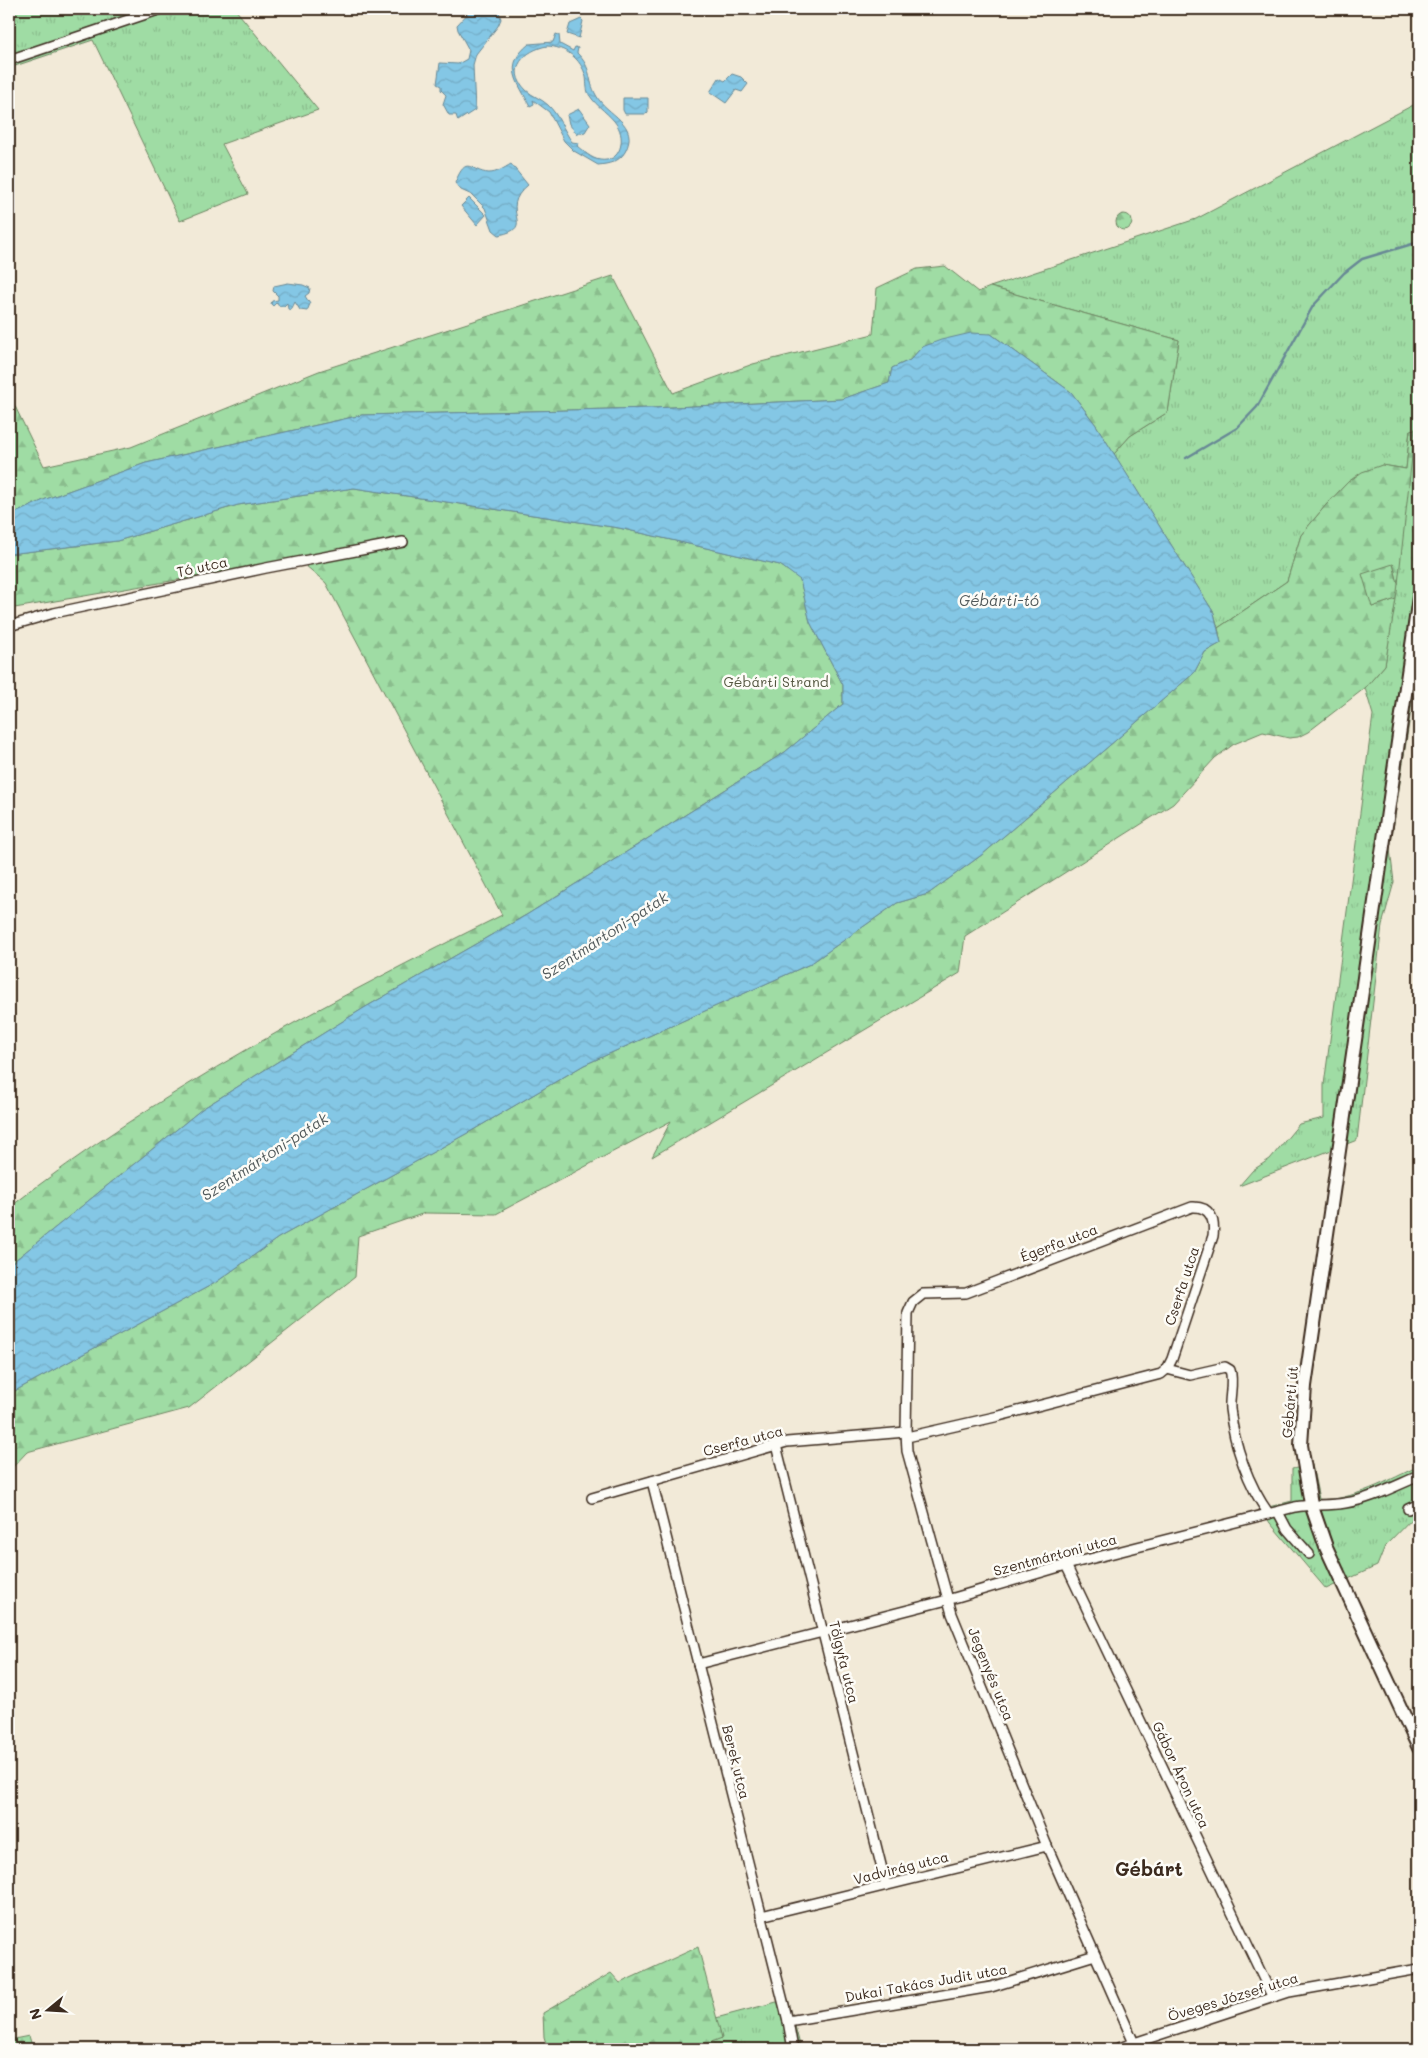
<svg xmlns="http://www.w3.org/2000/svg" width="1428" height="2058" viewBox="0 0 1428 2058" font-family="Mali,sans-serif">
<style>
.grass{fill:url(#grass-tufts);stroke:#6d8361}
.forest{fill:url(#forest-firs);stroke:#6d8361}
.cemetery{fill:url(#cemetery-stones);stroke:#6d8361}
.water{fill:url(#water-waves);stroke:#678895;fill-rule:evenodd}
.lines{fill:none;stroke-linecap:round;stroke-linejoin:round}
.stream{stroke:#678895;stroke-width:2.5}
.street-casing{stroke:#3b2a1e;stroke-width:12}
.secondary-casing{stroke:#3b2a1e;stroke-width:16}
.street{stroke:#fdfcf7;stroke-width:9}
.secondary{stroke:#fdfcf7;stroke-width:12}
.labels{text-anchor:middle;stroke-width:5;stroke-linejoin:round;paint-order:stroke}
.street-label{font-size:14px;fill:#3b2a1e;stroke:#fdfcf7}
.park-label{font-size:14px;fill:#545640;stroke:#fdfcf7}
.water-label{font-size:15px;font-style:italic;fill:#51595a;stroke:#fdfcf7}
.district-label{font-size:19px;font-weight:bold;fill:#3b2a1e;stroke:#fdfcf7}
</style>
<defs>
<pattern id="grass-tufts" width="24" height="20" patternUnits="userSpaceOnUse" patternTransform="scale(1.25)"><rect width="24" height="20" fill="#9fdca4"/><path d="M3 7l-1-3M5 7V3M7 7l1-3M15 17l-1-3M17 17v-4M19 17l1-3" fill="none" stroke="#8abd8d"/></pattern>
<pattern id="forest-firs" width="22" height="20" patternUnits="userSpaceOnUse" patternTransform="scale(1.25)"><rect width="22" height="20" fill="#9fdca4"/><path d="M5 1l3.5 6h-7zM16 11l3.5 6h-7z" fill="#8abd8d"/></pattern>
<pattern id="cemetery-stones" width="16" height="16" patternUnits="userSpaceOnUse" patternTransform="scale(1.25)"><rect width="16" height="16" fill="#9fdca4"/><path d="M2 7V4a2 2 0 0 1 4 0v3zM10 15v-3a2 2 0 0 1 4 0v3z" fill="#8abd8d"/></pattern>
<pattern id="water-waves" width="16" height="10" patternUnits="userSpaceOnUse" patternTransform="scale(1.25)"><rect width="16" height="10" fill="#84c7e5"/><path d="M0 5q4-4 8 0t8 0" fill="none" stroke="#73abc4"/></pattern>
</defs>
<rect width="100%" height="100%" fill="#f2ead8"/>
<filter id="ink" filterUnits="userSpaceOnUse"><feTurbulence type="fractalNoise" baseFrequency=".02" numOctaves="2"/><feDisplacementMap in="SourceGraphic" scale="10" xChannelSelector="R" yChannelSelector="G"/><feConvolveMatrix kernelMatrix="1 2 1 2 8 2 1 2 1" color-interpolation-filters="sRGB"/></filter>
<g filter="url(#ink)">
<g class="grass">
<polygon points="9,9 235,9 318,110 222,144 248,194 180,221 93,40 9,68"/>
<polygon points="1419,102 1419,656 1390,849 1394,882 1382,925 1357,1140 1239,1186 1253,1170 1270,1159 1299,1124 1324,1118 1324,1085 1373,715 1365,688 1385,665 1398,582 1410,430 1406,469 1382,465 1348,482 1326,505 1301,535 1287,581 1218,628 1214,613 1114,454 1130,436 1168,412 1179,340 990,287 1196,219"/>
<path d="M1312,1465L1319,1499C1348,1503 1393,1478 1419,1466V1511L1385,1546L1377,1566L1326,1589L1270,1523L1261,1509L1292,1501V1469Z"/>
<polygon points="788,1999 801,2049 693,2049 721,2038 716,2018"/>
</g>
<g class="forest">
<circle cx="1124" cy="222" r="8"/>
<polygon points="945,266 978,292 990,287 1179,340 1168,412 1130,436 1114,454 1096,425 1071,392 991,334 922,347 910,360 892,368 889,383 842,399 653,408 362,415 146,463 46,499 9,516 9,394 44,466 131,447 319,371 613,276 673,393 753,364 873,334 877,288 917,269"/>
<polygon points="1415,429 1398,584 1393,564 1372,607 1396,599 1385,665 1365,688 1308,732 1298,737 1289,738 1263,732 1234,744 1215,758 1173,804 965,936 960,973 652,1157 671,1121 496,1214 425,1213 358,1236 355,1277 189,1408 27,1452 9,1471 9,1394 215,1283 278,1238 473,1130 584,1065 810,964 897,903 928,894 983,854 1194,673 1205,652 1221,643 1218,628 1287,581 1301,535 1326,505 1348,482 1362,472 1382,465 1406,469 1410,430"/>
<path d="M354,488L619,528L780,565L800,579L810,622L843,685V704L785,752L528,914L364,1008L202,1109L9,1265V1208C159,1090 331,1000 502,915L326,583L298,559L9,609V554L117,541L238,505Z"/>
<polygon points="698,1947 722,2038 693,2049 548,2049 544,2037 543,2013 611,1973 620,1983"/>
<polygon points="29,2036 33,2049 9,2049 9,2040"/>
</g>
<polygon class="cemetery" points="1393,564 1398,584 1396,599 1372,607 1362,574"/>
<g class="water">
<polygon points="472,9 495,9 499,12 501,19 498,26 476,54 473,65 475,110 458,121 456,115 449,115 443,104 446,95 441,90 441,86 437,84 440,63 458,64 467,59 469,50 458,30 457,25"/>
<polygon points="581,19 583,21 579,38 567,34 570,24"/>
<path d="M556,34L559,35L560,44L573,51L575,47L578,48L577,53C593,69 587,79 596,95C606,115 641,123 625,152C619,162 609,164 598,165L574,151L564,141L549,112L533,100L534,104L530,106C518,82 502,66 529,44L553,42ZM547,46C565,47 581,58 586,77C587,84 586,91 590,96C597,107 610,114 617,125C626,139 621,163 600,160C592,159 583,151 577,146L579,143L572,142C564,131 558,114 548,105C542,99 532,96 526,90C505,69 525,50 547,46Z"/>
<polygon points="732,74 741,77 748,84 742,92 736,90 726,103 710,92 719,78 725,81"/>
<polygon points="623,98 648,98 648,112 646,114 625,114 623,110"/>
<polygon points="579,109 590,124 585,132 577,134 569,124 567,115"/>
<path d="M511,164L528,185C496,211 539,227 499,235L493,230L485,208L472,195L461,190L455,183C467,153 470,172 489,173C497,173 504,168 511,164Z"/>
<polygon points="469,198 486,215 477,225 461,206"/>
<polygon points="288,283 303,285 310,288 309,293 305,296 310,304 307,311 300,310 295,302 291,310 288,309 287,303 284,306 279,306 277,302 273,306 271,304 272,301 278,300 278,296 273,291 274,286"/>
<polygon points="971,333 991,334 1071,392 1096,425 1214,613 1221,643 1205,652 1194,673 983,854 928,894 897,903 810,964 584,1065 473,1130 278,1238 215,1283 9,1394 9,1265 202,1109 364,1008 528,914 785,752 843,704 843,685 810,622 800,580 780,565 619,528 354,488 238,505 117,541 9,554 9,516 46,499 146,463 362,415 653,408 842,399 889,383 892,368 910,360 922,347 941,340"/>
</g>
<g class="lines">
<polyline class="stream" points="1186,458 1237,428 1257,407 1313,306 1344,273 1362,259 1419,242"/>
<defs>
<g id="street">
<polyline points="9,60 161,9"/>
<polyline points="9,626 54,613 266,568 403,542"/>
<path d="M1167,1369L1190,1375L1225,1367L1230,1370C1234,1381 1229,1397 1230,1409C1234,1445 1248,1485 1269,1514"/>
<path d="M907,1437L999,1416L1161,1374L1167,1369L1172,1359L1213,1236C1215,1220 1211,1206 1192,1207L966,1293L923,1294L913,1302L908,1313L906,1432L907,1451L952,1614L1047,1846L1134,2043"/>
<polyline points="776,1445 886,1885"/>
<polyline points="652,1481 788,2021 793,2049"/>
<polyline points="592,1498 787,1442 906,1432"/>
<polyline points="1408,1509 1419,1504"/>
<polyline points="1278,1512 1287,1529 1309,1554"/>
<polyline points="1066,1565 1272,1996"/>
<path d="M698,1664L947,1600L1066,1565L1295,1507C1312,1504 1328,1506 1345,1503C1371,1499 1395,1486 1419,1476"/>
<polyline points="761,1916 1047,1846"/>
<polyline points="788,2021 991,1987 1095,1955"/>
<polyline points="1116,2049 1289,1992 1419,1969"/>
</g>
<polyline id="secondary" points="1419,597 1305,1386 1301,1445 1311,1504 1326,1547 1419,1748"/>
</defs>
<use href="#street" class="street-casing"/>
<use href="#secondary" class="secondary-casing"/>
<use href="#street" class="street"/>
<use href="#secondary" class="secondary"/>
</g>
</g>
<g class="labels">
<g class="street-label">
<text transform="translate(202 567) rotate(-12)" y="5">Tó utca</text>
<text transform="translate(1059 1243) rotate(-21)" y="5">Égerfa utca</text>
<text transform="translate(1182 1286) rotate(-72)" y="5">Cserfa utca</text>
<text transform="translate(1290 1402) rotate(-85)" y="5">Gébárti út</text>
<text transform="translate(743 1441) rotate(-15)" y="5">Cserfa utca</text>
<text transform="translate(1055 1555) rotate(-15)" y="5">Szentmártoni utca</text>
<text transform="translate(844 1662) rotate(76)" y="5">Tölgyfa utca</text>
<text transform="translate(991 1674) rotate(68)" y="5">Jegenyés utca</text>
<text transform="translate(736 1762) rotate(76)" y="5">Berek utca</text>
<text transform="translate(1181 1775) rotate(65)" y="5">Gábor Áron utca</text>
<text transform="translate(901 1868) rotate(-14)" y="5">Vadvirág utca</text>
<text transform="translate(926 1983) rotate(-10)" y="5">Dukai Takács Judit utca</text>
<text transform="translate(1233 1997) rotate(-17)" y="5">Öveges József utca</text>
</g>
<g class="park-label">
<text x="776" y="687">Gébárti Strand</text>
</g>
<g class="water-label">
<text x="999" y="606">Gébárti-tó</text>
<text transform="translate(605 936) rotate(-33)" y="5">Szentmártoni-patak</text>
<text transform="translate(265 1157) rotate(-33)" y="5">Szentmártoni-patak</text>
</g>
<g class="district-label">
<text x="1149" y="1876">Gébárt</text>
</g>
</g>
<rect width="1428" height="2058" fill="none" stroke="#fdfcf7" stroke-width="30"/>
<rect x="15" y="15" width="1398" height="2028" fill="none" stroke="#3b2a1e" stroke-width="2" filter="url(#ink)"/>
<g transform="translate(48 2010) rotate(252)" stroke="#fdfcf7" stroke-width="4" paint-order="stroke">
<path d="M0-4L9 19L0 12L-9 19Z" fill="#3b2a1e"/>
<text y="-8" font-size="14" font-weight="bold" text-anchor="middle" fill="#3b2a1e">N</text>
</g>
</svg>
